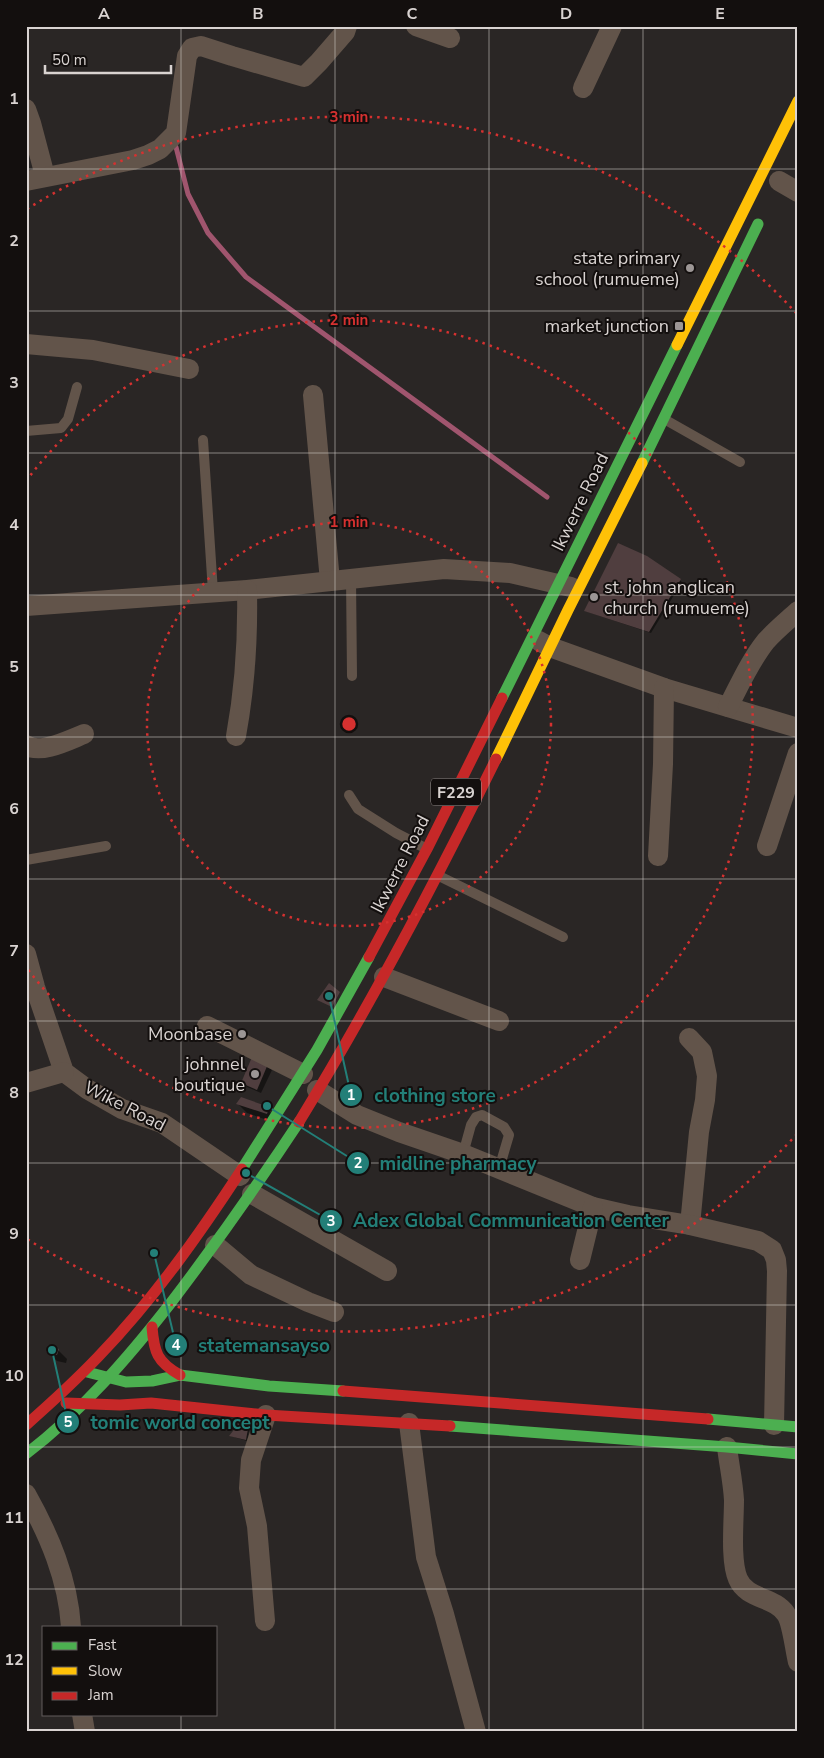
<svg xmlns="http://www.w3.org/2000/svg" width="824" height="1758" viewBox="0 0 824 1758" font-family="'Nunito Sans',sans-serif">
<style>
.shadow{fill:#0007}
.lines{fill:none;stroke-linecap:round;stroke-linejoin:round}
.stream{stroke:#a0556e;stroke-width:5}
.building{fill:#503e3f}
.lane{stroke:#62544a;stroke-width:10}
.street{stroke:#62544a;stroke-width:20}
.fast{stroke:#4caf50;stroke-width:11}
.slow{stroke:#ffc107;stroke-width:11}
.jam{stroke:#c62828;stroke-width:11}
.grid{fill:none;stroke:#d9d3d1;stroke-width:1;stroke-opacity:0.55}
.ring{fill:none;stroke:#d63130;stroke-width:2.5;stroke-dasharray:2.5 5}
.poi-dot{fill:#9c9695;stroke:#130f0e;stroke-width:2}
.labels{text-anchor:middle;stroke-width:4;stroke-linejoin:round;paint-order:stroke}
.shield{fill:#130f0e;stroke:#9e9896;stroke-width:1}
.shield-label{font-size:16px;font-weight:bold;fill:#d9d3d1}
.poi-label{font-size:18px;fill:#d9d3d1;stroke:#130f0e;text-anchor:end}
.street-label{font-size:18px;fill:#d9d3d1;stroke:#130f0e}
.centre{fill:#d63130;stroke:#130f0e;stroke-width:2.5}
.ring-label{font-size:15px;text-anchor:middle;font-weight:bold;fill:#d63130;stroke:#130f0e;stroke-width:4;stroke-linejoin:round;paint-order:stroke}
.leader{fill:none;stroke:#237f78;stroke-width:2}
.callout-dot{fill:#237f78;stroke:#130f0e;stroke-width:2}
.mark-label{font-size:15px;text-anchor:middle;font-weight:bold;fill:#fff}
.callout-label{font-size:19px;text-anchor:middle;font-weight:bold;fill:#237f78;stroke:#130f0e;stroke-width:4;stroke-linejoin:round;paint-order:stroke}
.neatline{fill:none;stroke:#d9d3d1;stroke-width:2}
.grid-label{font-size:16px;text-anchor:middle;font-weight:bold;fill:#d9d3d1}
</style>
<rect width="100%" height="100%" fill="#2a2625"/>
<g class="shadow">
<polygon points="646,557 682,582 651,633 585,611"/>
<polygon points="267,1065 272,1070 261,1093 247,1087 243,1083"/>
<polygon points="238,1104 268,1108 276,1123 247,1113"/>
<polygon points="58,1350 67,1359 66,1363 57,1361 47,1352"/>
<polygon points="250,1426 247,1441 231,1436"/>
</g>
<g class="lines">
<polyline class="stream" points="176,147 188,194 208,233 246,277 547,497"/>
</g>
<g class="building">
<polygon points="618,543 647,556 681,579 649,632 584,611"/>
<polygon points="329,983 340,992 332,1007 317,1000"/>
<polygon points="252,1057 268,1064 257,1090 241,1083"/>
<polygon points="241,1097 269,1107 267,1114 236,1104"/>
<polygon points="48,1345 59,1349 57,1355 46,1352"/>
<polygon points="240,1422 249,1423 246,1440 229,1436"/>
</g>
<g class="lines">
<g class="lane">
<polyline points="664,419 740,462"/>
<polyline points="26,431 61,428 68,419 77,387"/>
<polyline points="203,440 213,592"/>
<polyline points="351,578 352,676"/>
<polyline points="349,795 358,809 396,833 427,849"/>
<polyline points="26,860 106,846"/>
<polyline points="439,876 563,937"/>
<polyline points="463,1154 471,1125 476,1117 482,1115 504,1127 509,1135 499,1169"/>
</g>
<g class="street">
<polyline points="416,26 450,38"/>
<polyline points="583,88 612,26"/>
<polyline points="26,109 31,123 45,176"/>
<polyline points="26,181 133,160 148,155 160,149 176,133 187,56 192,48 201,46 232,56 304,77 319,62 345,32 347,26"/>
<polyline points="779,181 798,192"/>
<polyline points="26,344 93,350 189,369"/>
<polyline points="313,395 330,581"/>
<polyline points="26,606 247,590 444,569 510,573 571,587"/>
<polyline points="539,641 550,647 664,688 798,728"/>
<path d="M728,707C740,684 750,661 766,641C776,630 787,621 798,611"/>
<path d="M236,736C245,687 248,639 247,590"/>
<path d="M26,745C40,755 69,740 84,734"/>
<polyline points="767,846 798,753"/>
<polyline points="658,856 663,764 664,688"/>
<polyline points="26,954 35,987 64,1072 87,1089 122,1109 162,1123 240,1176"/>
<polyline points="384,977 499,1021"/>
<polyline points="207,1026 303,1074"/>
<polyline points="689,1038 702,1052 707,1076 705,1100 699,1132 690,1225"/>
<polyline points="26,1083 64,1072"/>
<polyline points="317,1090 357,1115 399,1132 463,1154 593,1207 628,1215 690,1225 758,1241 772,1250 776,1260 777,1271 774,1425"/>
<polyline points="252,1194 387,1271"/>
<polyline points="215,1245 251,1275 308,1302 334,1312"/>
<polyline points="580,1260 593,1207"/>
<polyline points="409,1423 426,1557 444,1614 476,1732"/>
<path d="M727,1447C729,1464 733,1482 734,1500C734,1521 730,1561 738,1579C747,1600 774,1596 786,1614C792,1622 795,1650 798,1662"/>
<path d="M26,1494C49,1535 68,1579 71,1627"/>
<polyline points="265,1621 257,1526 249,1488 251,1460 266,1415"/>
<polyline points="82,1714 85,1732"/>
</g>
<g class="fast">
<polyline points="642,463 758,224"/>
<polyline points="502,698 677,345"/>
<polyline points="242,1169 317,1050 369,957"/>
<polyline points="87,1372 126,1382 152,1381 180,1375 269,1386 343,1391"/>
<polyline points="708,1419 798,1427"/>
<polyline points="450,1426 727,1447 798,1454"/>
<path d="M26,1454C82,1411 127,1359 170,1304C215,1245 258,1184 299,1122"/>
</g>
<g class="slow">
<polyline points="677,345 798,101"/>
<polyline points="496,759 568,610 642,463"/>
</g>
<g class="jam">
<polyline points="369,957 427,849 502,698"/>
<path d="M299,1122C371,1004 435,883 496,759"/>
<path d="M152,1327C154,1352 157,1362 180,1375"/>
<polyline points="343,1391 708,1419"/>
<polyline points="66,1403 120,1405 151,1403 266,1415 450,1426"/>
<path d="M26,1425C51,1403 75,1381 98,1357C153,1300 199,1235 242,1169"/>
</g>
</g>
<path class="grid" d="M181,26V1627M335,26V1732M489,26V1732M643,26V1732M26,169H798M26,311H798M26,453H798M26,595H798M26,737H798M26,879H798M26,1021H798M26,1163H798M26,1305H798M26,1447H798M26,1589H798M181,1714V1732"/>
<g class="ring">
<circle cx="349" cy="724" r="202"/>
<path d="M26 481A404 404 0 1 1 26 967"/>
<path d="M797 1134A607 607 0 0 1 27 1239M27 209A607 607 0 0 1 797 314"/>
</g>
<g class="poi-dot">
<circle cx="690" cy="268" r="5"/>
<rect x="674" y="321" width="10" height="10" rx="2.5"/>
<circle cx="594" cy="597" r="5"/>
<circle cx="242" cy="1034" r="5"/>
<circle cx="255" cy="1074" r="5"/>
</g>
<g class="labels">
<rect class="shield" x="431" y="778.5" width="50" height="27" rx="4"/>
<g class="shield-label">
<text x="456" y="798">F229</text>
</g>
<g class="poi-label">
<text x="680" y="264">state primary<tspan x="680" dy="21">school (rumueme)</tspan></text>
<text x="669" y="332">market junction</text>
<text x="604" y="593" text-anchor="start">st. john anglican<tspan x="604" dy="21">church (rumueme)</tspan></text>
<text x="232" y="1040">Moonbase</text>
<text x="245" y="1070">johnnel<tspan x="245" dy="21">boutique</tspan></text>
</g>
<g class="street-label">
<text transform="translate(580 502) rotate(-64)" y="6">Ikwerre Road</text>
<text transform="translate(400 864) rotate(-63)" y="6">Ikwerre Road</text>
<text transform="translate(125 1106) rotate(27)" y="6">Wike Road</text>
</g>
</g>
<circle cx="349" cy="724" r="8" class="centre"/>
<g class="ring-label">
<text x="349" y="122">3 min</text>
<text x="349" y="325">2 min</text>
<text x="349" y="527">1 min</text>
</g>
<path class="leader" d="M329 996L351 1095M267 1106L358 1163M246 1173L331 1221M154 1253L176 1345M52 1350L68 1422"/>
<g class="callout-dot">
<circle cx="329" cy="996" r="5"/>
<circle cx="267" cy="1106" r="5"/>
<circle cx="246" cy="1173" r="5"/>
<circle cx="154" cy="1253" r="5"/>
<circle cx="52" cy="1350" r="5"/>
<circle cx="351" cy="1095" r="12"/>
<circle cx="358" cy="1163" r="12"/>
<circle cx="331" cy="1221" r="12"/>
<circle cx="176" cy="1345" r="12"/>
<circle cx="68" cy="1422" r="12"/>
</g>
<g class="mark-label">
<text x="351" y="1100">1</text>
<text x="358" y="1168">2</text>
<text x="331" y="1226">3</text>
<text x="176" y="1350">4</text>
<text x="68" y="1427">5</text>
</g>
<g class="callout-label">
<text x="435" y="1102">clothing store</text>
<text x="458" y="1170">midline pharmacy</text>
<text x="511" y="1227">Adex Global Communication Center</text>
<text x="264" y="1352">statemansayso</text>
<text x="180" y="1429">tomic world concept</text>
</g>
<rect width="824" height="1758" fill="none" stroke="#130f0e" stroke-width="55"/>
<rect x="42" y="1626" width="175" height="90" fill="#130f0e" stroke="#625d5c"/>
<rect x="52" y="1642" width="25" height="8" fill="#4caf50" stroke="#625d5c"/>
<text x="88" y="1650" font-size="15" fill="#d9d3d1">Fast</text>
<rect x="52" y="1667" width="25" height="8" fill="#ffc107" stroke="#625d5c"/>
<text x="88" y="1676" font-size="15" fill="#d9d3d1">Slow</text>
<rect x="52" y="1692" width="25" height="8" fill="#c62828" stroke="#625d5c"/>
<text x="88" y="1700" font-size="15" fill="#d9d3d1">Jam</text>
<path d="M45 65v8h126v-8" fill="none" stroke="#d9d3d1" stroke-width="2.5"/>
<text x="52" y="65" font-size="15" fill="#d9d3d1" stroke="#130f0e" stroke-width="4" paint-order="stroke">50 m</text>
<rect x="28" y="28" width="768" height="1702" class="neatline"/>
<g class="grid-label">
<text x="104" y="19">A</text>
<text x="258" y="19">B</text>
<text x="412" y="19">C</text>
<text x="566" y="19">D</text>
<text x="720" y="19">E</text>
<text x="14" y="104">1</text>
<text x="14" y="246">2</text>
<text x="14" y="388">3</text>
<text x="14" y="530">4</text>
<text x="14" y="672">5</text>
<text x="14" y="814">6</text>
<text x="14" y="956">7</text>
<text x="14" y="1098">8</text>
<text x="14" y="1239">9</text>
<text x="14" y="1381">10</text>
<text x="14" y="1523">11</text>
<text x="14" y="1665">12</text>
</g>
</svg>
